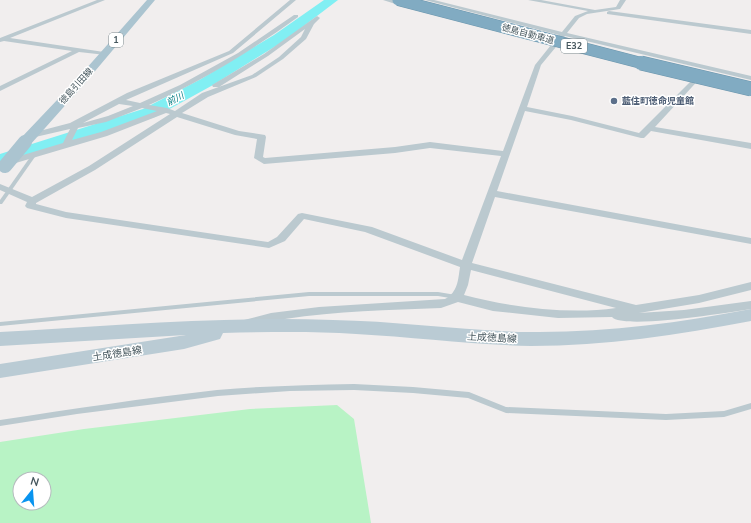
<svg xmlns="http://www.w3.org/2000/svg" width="751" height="523" viewBox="0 0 751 523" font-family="'Nunito Sans','Noto Sans JP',sans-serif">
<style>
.green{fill:#b8f3c5;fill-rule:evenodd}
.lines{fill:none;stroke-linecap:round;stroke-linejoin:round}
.river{fill:#81eff3;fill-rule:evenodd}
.service{fill:#bbc9cf;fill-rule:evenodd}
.minor{fill:#bbc9cf;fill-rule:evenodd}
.tertiary{fill:#bbc9cf;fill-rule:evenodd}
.secondary{fill:#bacbd4;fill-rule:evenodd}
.primary{fill:#abc4d0;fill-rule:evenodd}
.motorway-bridge-far1-casing{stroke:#6c96ad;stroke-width:12;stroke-linecap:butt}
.motorway-bridge-casing{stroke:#6c96ad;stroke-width:15;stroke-linecap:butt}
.primary-bridge{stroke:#abc4d0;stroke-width:14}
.motorway-bridge-far1{stroke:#81abc2;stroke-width:11}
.motorway-bridge{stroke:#81abc2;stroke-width:14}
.service-dot{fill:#5c6f8a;stroke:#fff;stroke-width:1.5}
.labels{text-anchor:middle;stroke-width:3;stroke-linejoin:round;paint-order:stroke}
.far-street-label{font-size:9px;fill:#45565d;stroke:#fff}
.shield{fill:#fff;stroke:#7d898e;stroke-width:1}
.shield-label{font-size:9px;font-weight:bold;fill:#45565d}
.far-water-label{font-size:9px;font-style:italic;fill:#057e84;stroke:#fff}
.far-service-label{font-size:9px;font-weight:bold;fill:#4e5e75;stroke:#fff;text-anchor:start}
.street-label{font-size:10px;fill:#45565d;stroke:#fff}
</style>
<rect width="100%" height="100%" fill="#f1eeee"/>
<path class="green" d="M337,405L354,419L371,523H0V442L84,429L250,409ZM20,479H44V503H20Z"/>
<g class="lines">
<polygon class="river" points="324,0 338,0 284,41 213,85 155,117 0,166 0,154 143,109 201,79 274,35"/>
<g class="service">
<polygon points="33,153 37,153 37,154 2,204 0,204 0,200"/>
<polygon points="309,292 438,292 456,295 459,297 456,299 438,296 309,296 0,326 0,322"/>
<path d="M354,384L413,387L469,392L506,407L666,414L724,411L751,403V409L724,417L666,420L506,413L468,398L413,393L354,390L290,391L218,396L77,414L0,426V420C72,409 145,398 217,390C263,386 308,385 354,384Z"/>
</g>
<g class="minor">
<polygon points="97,0 105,0 10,38 104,52 107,54 106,55 79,52 0,91 0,86 72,51 4,41 0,42 0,38"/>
<path d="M290,0H296L233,53L126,100L140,103L180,85L238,53L294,15H298V17C251,51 202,81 149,105L167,108L175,111L202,93L252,75L279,57L301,37L305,29L268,56L219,87H213L212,85L264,54L317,16L320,18L314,24L306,39L283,59L256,77L208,97L182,113L239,131L265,135L266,137L263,157L265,158L395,147L430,142L503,151L535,65L559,35L425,0H434L562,32L575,16L588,11L528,0H541L595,10L616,7L620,0H626L620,9L587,14L579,18L567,33L751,76V80L565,36L541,65L527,107L572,116L639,133L700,72L702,71L705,73L704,74L655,127L751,143V149L651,131L644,138H641L571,120L525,111L497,191L751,238V244L495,197L472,263L636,305L699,295L751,282V290L699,303L639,313L684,310L751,301V309C731,312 623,330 612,317L558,318L493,311L458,302L441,308C389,310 337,311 285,319C275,321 253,329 244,326L242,323L244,320L271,313L319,307L445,299C458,292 458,280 460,267L365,232L304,219L285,241L269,248L66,218L27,208L25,206L27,202L0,190V184L32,197L89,166L170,114L166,113L107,136L9,165H3L2,163L3,161L63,143L70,129L31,138H28L27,136L28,134L70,123L127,93L229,51ZM119,104L133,106L108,116L83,123ZM142,108L157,111L101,132L72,140L78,128L106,122ZM177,117L235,135L257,139L254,158L264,164L395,153L430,148L501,156L462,260L372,227L302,213L298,214L277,237L268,242L66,212L36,204V203L95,170ZM471,270L616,308C568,315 510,307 464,295L468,285Z"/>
<polygon points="609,11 751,30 751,34 607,14 607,12"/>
</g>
<polygon class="tertiary" points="383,0 394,0 415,7 411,9"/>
<path class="secondary" d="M751,309V321C678,335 606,346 531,346C473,345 414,337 356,334C312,331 267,332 223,333L220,339L184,349L0,378V364L186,335L0,346V332C111,326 222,316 333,320C398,321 464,331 529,332C604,333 678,323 751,309Z"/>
<polygon class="primary" points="147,0 155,0 85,83 30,145 20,145 18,142 20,139 77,79"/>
<defs>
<polyline id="motorway-bridge-far1" points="398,0 645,64"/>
<polyline id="motorway-bridge" points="641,63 751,89"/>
</defs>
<use href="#motorway-bridge-far1" class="motorway-bridge-far1-casing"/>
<use href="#motorway-bridge" class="motorway-bridge-casing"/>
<polyline class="primary-bridge" points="5,166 25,142"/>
<use href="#motorway-bridge-far1" class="motorway-bridge-far1"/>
<use href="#motorway-bridge" class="motorway-bridge"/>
</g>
<circle class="service-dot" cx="614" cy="101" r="4"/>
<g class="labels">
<g class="far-street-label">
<text transform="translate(528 34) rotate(15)" y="3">徳島自動車道</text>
<text transform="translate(76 86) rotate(-48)" y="3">徳島引田線</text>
</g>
<g class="shield">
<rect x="109" y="33" width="14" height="14" rx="3"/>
<rect x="561" y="39" width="26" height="14" rx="3"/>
</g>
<g class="shield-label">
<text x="116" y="43">1</text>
<text x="574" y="49">E32</text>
</g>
<g class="far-water-label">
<text transform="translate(175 99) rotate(-28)" y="3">前川</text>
</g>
<g class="far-service-label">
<text x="622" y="104">藍住町徳命児童館</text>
</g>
<g class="street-label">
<text transform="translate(492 337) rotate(3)" y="4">土成徳島線</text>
<text transform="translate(117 353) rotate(-9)" y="4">土成徳島線</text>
</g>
</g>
<g transform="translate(32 491) rotate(17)"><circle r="19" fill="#ffffff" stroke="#b5bbbe"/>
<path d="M0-3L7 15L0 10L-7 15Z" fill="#0994ef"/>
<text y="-6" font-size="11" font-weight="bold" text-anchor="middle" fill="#45565d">N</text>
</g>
</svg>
